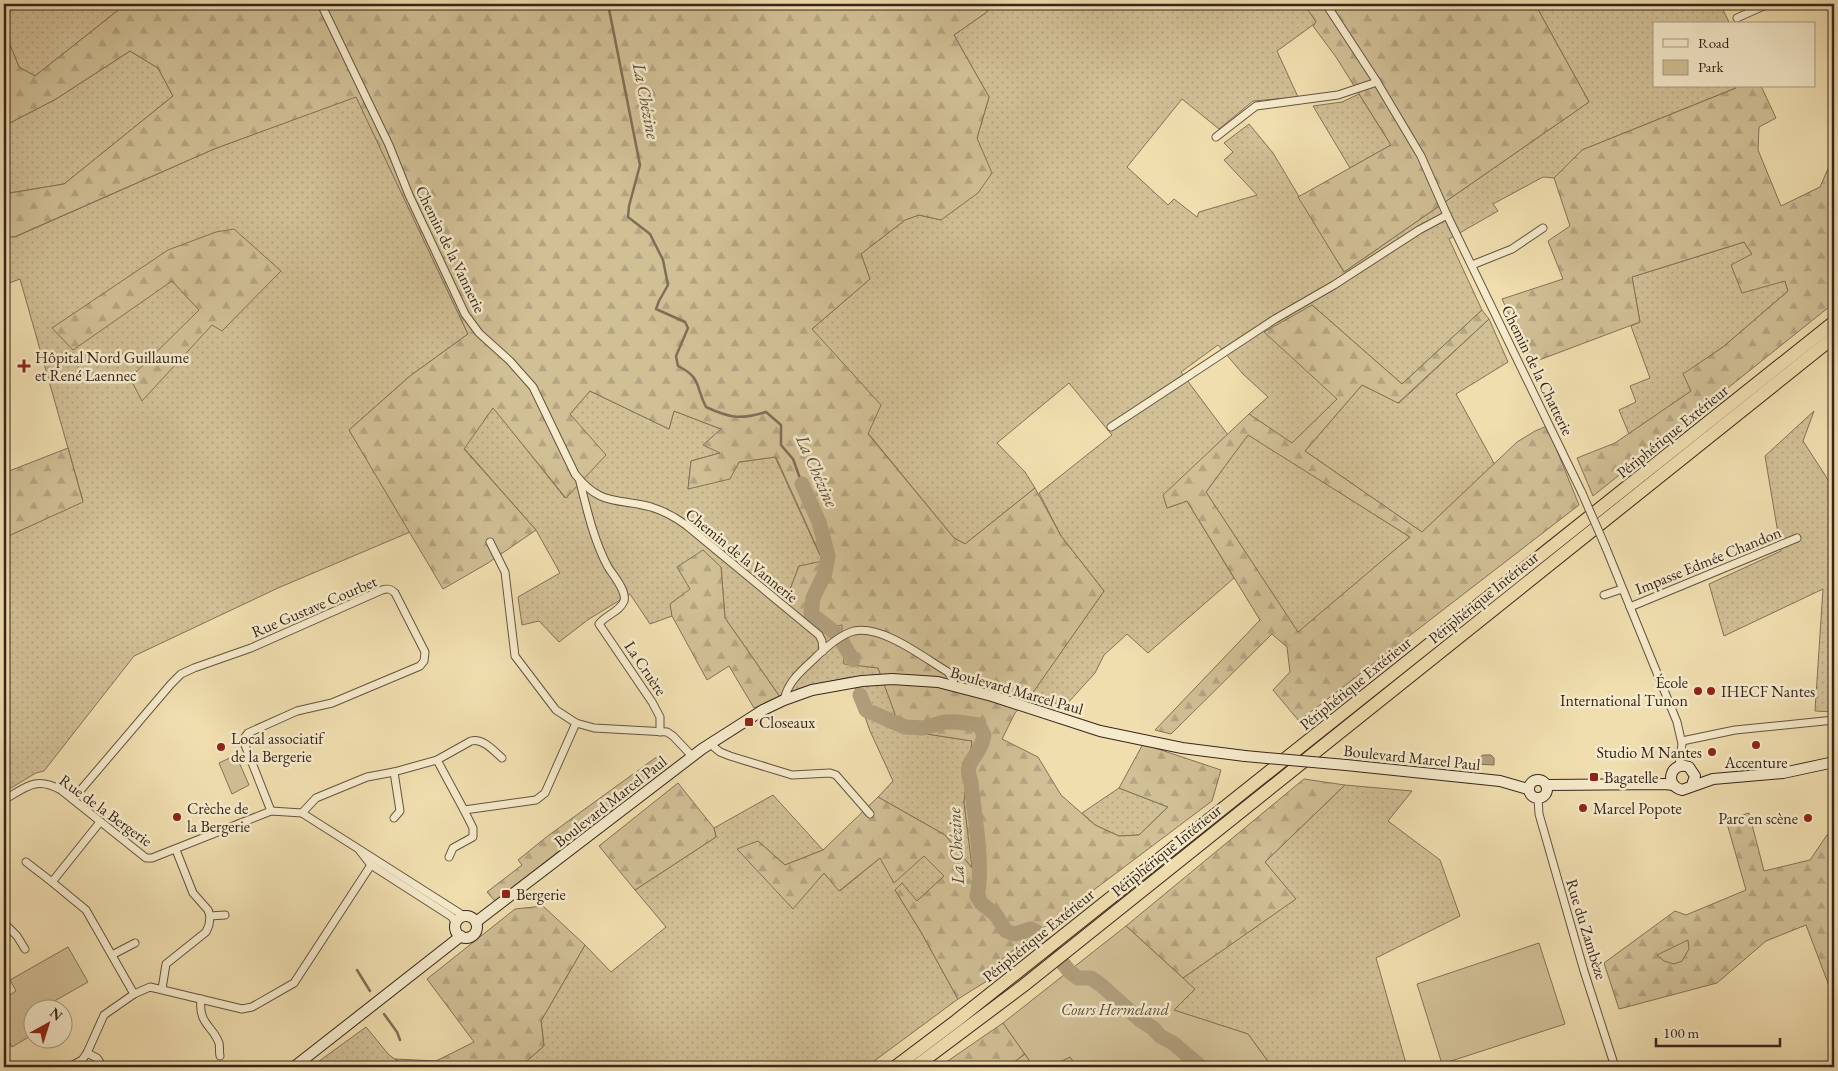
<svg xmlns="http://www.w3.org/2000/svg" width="1838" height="1071" viewBox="0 0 1838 1071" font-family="'EB Garamond',serif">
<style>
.grass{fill:url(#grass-dots);stroke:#847258}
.forest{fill:url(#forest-firs);stroke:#847258;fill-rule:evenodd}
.park{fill:#d1bf96;stroke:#847258}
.water{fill:#b19f7d;stroke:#806e56}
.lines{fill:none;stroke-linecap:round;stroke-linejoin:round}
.stream{stroke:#806e56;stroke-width:2.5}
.river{stroke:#b19f7d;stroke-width:15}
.street-casing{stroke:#655340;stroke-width:9}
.secondary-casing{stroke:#37251b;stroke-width:12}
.highway-casing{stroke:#37251b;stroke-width:14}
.street{stroke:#f5eacb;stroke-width:7}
.secondary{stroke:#f5eacb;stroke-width:10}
.highway{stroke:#f0deaf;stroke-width:12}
.street-bridge-casing{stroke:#655340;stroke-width:9;stroke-linecap:butt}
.secondary-bridge-casing{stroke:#37251b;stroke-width:12;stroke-linecap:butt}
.street-bridge{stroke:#f5eacb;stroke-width:7}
.secondary-bridge{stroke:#f5eacb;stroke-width:10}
.poi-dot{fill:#8f2418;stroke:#f5eacb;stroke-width:2}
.labels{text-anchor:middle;stroke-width:5;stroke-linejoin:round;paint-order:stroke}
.street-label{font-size:16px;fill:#37251b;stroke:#f5eacb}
.poi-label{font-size:16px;fill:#37251b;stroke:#f5eacb;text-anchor:start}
.park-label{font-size:16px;font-style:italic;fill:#5e4c3a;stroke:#f5eacb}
.water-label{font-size:18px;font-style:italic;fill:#5c4a38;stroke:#f5eacb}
</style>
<defs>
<pattern id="grass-dots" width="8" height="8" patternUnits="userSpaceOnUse" patternTransform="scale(1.25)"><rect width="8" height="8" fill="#d1bf96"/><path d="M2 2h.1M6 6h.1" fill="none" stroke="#b4a481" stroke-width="1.8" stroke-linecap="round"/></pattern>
<pattern id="forest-firs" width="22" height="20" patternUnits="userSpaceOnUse" patternTransform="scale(1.25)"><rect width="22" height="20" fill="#d1bf96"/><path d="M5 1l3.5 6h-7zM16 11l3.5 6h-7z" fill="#b4a481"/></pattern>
</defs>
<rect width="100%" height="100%" fill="#f0deaf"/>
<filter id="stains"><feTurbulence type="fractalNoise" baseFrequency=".004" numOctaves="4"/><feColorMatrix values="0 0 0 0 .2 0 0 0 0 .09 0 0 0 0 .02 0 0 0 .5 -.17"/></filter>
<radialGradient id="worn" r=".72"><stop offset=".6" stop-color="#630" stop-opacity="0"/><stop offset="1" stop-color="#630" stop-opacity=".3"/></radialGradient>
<g class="grass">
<polygon points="4,4 126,4 35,76 19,67 4,30"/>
<polygon points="989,4 1304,4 1317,22 1277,51 1298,97 1253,101 1219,129 1182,99 1127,167 1168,205 1174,199 1197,217 1199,212 1257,195 1224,160 1233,152 1224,143 1249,124 1273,153 1344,272 1589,102 1535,4 1720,4 1730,24 1654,24 1654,86 1735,86 1736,88 1582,150 1554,178 1543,177 1493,204 1498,211 1449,239 1482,310 1402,384 1312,305 1337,399 1292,444 1249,414 1268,397 1243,374 1218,345 1181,372 1228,435 1164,495 1167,508 1187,501 1234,578 1148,653 1127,634 1104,655 1095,673 1065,706 1030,696 1104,591 1061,536 1039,493 1112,435 1069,383 997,443 1025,472 1035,488 965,544 954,538 868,433 812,329 870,279 861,254 905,220 919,215 941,220 977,138 989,97 954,35 987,12"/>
<polygon points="130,51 158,68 173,96 64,184 4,194 4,126 56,99"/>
<polygon points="1359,94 1391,145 1350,168 1313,106 1342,102"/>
<polygon points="356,96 468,334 410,376 349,430 410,532 278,588 134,656 44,771 36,773 4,792 4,538 83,501 20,279 4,285 4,236 15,237 214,149"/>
<polygon points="1744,242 1752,254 1785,281 1788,291 1723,347 1684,374 1691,391 1629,434 1619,410 1636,402 1630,386 1650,378 1631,326 1640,322 1632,277"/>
<polygon points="1489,319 1508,362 1456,394 1495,465 1422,532 1305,451 1362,385 1399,403"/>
<polygon points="590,391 669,429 674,411 721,429 720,453 691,461 688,489 739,462 775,457 823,562 799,566 791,587 842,624 878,667 901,730 972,741 964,802 973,869 945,835 878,797 893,781 870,731 851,677 808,686 780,697 725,618 721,567 671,604 672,616 650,624 630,594 589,619 559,642 539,621 522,625 518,597 560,573 536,530 464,448 493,407 565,498 570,414"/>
<polygon points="1814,411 1803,441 1834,489 1834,712 1815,711 1823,589 1724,636 1709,584 1781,551 1765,456"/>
<polygon points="1248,434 1410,537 1298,633 1206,492"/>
<polygon points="1345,785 1412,791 1388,821 1440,860 1460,916 1376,958 1407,1067 1272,1067 1248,1034 1173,1010 1194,989 1183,978 1295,899 1265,862"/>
<polygon points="1119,788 1168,807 1139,835 1119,836 1095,825 1082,813"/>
<polygon points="773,795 823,850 785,865 758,841 792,908 824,873 840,891 880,858 924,856 944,876 917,901 895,890 921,932 958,999 866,1067 524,1067 522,1065 544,1046 541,1021 585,945 611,972 666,927 635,890 716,837 714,828"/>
<polygon points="366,1027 389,1055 406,1067 311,1067"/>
<polygon points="1025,1054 1034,1067 1007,1067"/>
<polygon points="1070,1057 1077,1067 1050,1067"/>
</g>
<g class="forest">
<path d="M126,4H989L987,12L954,35L989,97L977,138L992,173L978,193L941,220L919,215L905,220L861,254L870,279L812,329L881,405L868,434L954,538L965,544L1035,488L1061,536L1104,591L1034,691L1015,713L1002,739L1038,757L1061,795L1095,825L1119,836L1139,835L1168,807L1119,788L1143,744L1221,770L1212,801L1002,959L1006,969L958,999L921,932L895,890L902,883L917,901L944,876L924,856L894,883L880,858L839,891L824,873L793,909L737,849L758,841L785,865L823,850L878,797L945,835L972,868L964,802L972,741L901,730L878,668L844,664L842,625C815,630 802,617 781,601L791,587L799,566L823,561L776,457L739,462L730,479L688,489L691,461L720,453L703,445L721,429L674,411L669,429L590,391L570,414L606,455L566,498L493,408L464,449L536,530L488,563L443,589L349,430L410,376L468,334L356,97L214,149L14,237L4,236V194L64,184L173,96L158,68L130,51L56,99L4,126V30L19,67L35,76Z"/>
<polygon points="1304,4 1417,4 1420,7 1429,4 1535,4 1589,102 1344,272 1298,197 1391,145 1336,57 1313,26 1316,22"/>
<polygon points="1735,86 1761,86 1776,118 1759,127 1758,150 1781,206 1820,187 1834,155 1834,303 1593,496 1577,458 1615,443 1691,391 1683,374 1723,347 1788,291 1785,281 1742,293 1731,265 1752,254 1744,242 1632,277 1640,322 1531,363 1502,299 1563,279 1548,241 1570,226 1554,178 1582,150 1736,88"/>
<polygon points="234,229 281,271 222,331 212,325 142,401 130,378 199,310 172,281 73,350 52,328 168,250 216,232"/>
<path d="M1312,305L1402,384L1482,310L1489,319L1398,403L1362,385L1305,451L1422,532L1517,442L1535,431L1547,426L1579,505L1299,721L1273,690L1290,672L1287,647L1272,634L1171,734L1155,730L1260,620L1187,501L1167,508L1163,495L1249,414L1292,443L1337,399L1264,332ZM1248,435L1410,537L1298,632L1206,492Z"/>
<polygon points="68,448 83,502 4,538 4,473"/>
<polygon points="703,550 721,567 725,618 780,697 754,708 729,666 707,680 672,616 670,604 690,589 677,567"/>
<polygon points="658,756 665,764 613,809 495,901 487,892 522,865 518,860 549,835"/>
<polygon points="1304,779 1345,785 1265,862 1296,899 1183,978 1126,926"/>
<polygon points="678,783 714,828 716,837 635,890 599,846"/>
<polygon points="1749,813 1764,871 1810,860 1827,835 1834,833 1834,990 1831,991 1806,925 1766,941 1717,983 1619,1009 1604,963 1675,911 1686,915 1746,890 1726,820"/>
<polygon points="543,906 585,945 541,1021 544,1046 522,1065 524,1067 406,1067 395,1059 436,1061 474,1042 427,979 515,909"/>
<polygon points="1003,1023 1025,1054 1007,1067 939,1067"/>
</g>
<g class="park">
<polygon points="236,755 249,785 232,794 219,763"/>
<polygon points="1126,926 1195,989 1174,1010 1248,1034 1272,1067 1077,1067 1070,1057 1050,1067 1034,1067 1003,1023"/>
<polygon points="1688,940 1689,949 1682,961 1674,964 1664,961 1657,955"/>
<polygon points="1539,943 1565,1024 1442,1064 1417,984"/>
<polygon points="68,947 88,982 42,1008 32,1008 32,1035 12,1047 4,1032 4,999 16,991 10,980"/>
</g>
<polygon class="water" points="1483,755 1491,755 1494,758 1494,765 1475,764 1475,760"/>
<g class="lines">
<g class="stream">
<path d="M608,4L640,165L629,206L628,217L650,234L663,260L668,285L659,301L656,309L685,322L688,328L676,356L678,366C702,378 695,386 706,407C730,418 739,420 766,412L781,425V445L793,459L802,484"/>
<polyline points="357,970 370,991"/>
<polyline points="384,1014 397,1032 400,1040"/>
</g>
<g class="river">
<polyline points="802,484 819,522 828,556 825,573 813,598 811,614 837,634"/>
<polyline points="841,640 853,660"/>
<path d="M860,695L866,710L905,727L923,728L945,722H957L979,725L984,735C983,739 982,744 980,747C973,762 964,763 971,782C974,812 984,868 977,896L981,903L996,915L1006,931L1015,934L1031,929L1037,932L1070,972L1078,978H1091L1101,985L1140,1020L1153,1028L1160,1036L1173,1043L1201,1067"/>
</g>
<defs>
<g id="street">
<path d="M321,4L389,145L409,195L465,314L479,333L510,361L533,387L575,474C600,506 616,498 651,507C664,511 675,517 686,525L819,635L822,641L823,651"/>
<polyline points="1326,4 1377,82 1421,156 1447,215 1582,493"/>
<polyline points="1737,18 1768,4"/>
<polyline points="1216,137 1256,106 1338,95 1377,82"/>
<polyline points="1472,265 1512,249 1543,228"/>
<polyline points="1111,427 1275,319 1334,285 1419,230 1447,215"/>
<path d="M580,482C587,510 594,541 608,567C613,575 627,591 624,601C620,612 605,615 599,624L652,702L660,717V732"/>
<polyline points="490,542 505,572 515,656 556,710 576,723 594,728 667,732 673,736 692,756"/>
<polyline points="1606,548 1677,722 1682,744 1679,766"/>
<polyline points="1604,595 1622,589"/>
<polyline points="1630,607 1797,538"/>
<path d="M784,700C788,682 800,672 813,660C824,649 839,635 854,631C883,625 924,658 948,672L953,679L954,686"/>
<polyline points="1682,741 1735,730 1834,720"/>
<polyline points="709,743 720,752 730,756 792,775 830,773 836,775 870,814"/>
<polyline points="437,760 464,810 536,800 545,793 576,723"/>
<polyline points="1538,798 1539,814 1584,971 1615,1067"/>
<path d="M73,799L171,684L181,674L194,668L251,648L382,590C388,588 391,589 395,593L425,652L424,661L420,666L332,703L297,711L248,733L245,737V745L271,811"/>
<path d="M4,800C26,787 36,776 61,790L146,858H152L271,811L302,813L464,916"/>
<path d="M302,813L316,798L367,777L394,772L437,760L471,741C483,738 494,751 502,758"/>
<polyline points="394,818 400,811 394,772"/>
<polyline points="100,822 52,882 86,910 134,994"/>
<polyline points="360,851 371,865 452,917 456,924"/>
<polyline points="449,857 453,848 473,837 473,828 464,810"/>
<polyline points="26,862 52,882"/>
<polyline points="210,916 225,915"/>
<polyline points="4,926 6,925 17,936 25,949"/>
<polyline points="112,955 135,943"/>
<polyline points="162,989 166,964 206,932 209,925 210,916 208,910 193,893 176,850"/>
<path d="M201,999C198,1024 213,1026 219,1043C220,1047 219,1052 220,1056"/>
<polyline points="87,1053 97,1058 103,1067"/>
<polyline points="69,1067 82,1060 87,1053 104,1015 134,994 150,987 242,1009 252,1007 294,983 371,865"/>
</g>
<g id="secondary">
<polyline points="1346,765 1500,781 1528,789"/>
<circle cx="1538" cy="789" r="9"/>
<polyline points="1546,785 1665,784 1673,785"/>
<path d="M1692,785L1695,776L1689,767C1671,760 1663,785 1682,790L1713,779L1783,773L1834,762"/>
<circle cx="466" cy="927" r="11"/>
<polyline points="476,922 702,749 763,710 784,700 812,690 862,681 892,679 938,682 992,696 1100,731 1182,748 1245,756"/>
<polyline points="294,1067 461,936"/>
</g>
<g id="highway">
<polyline points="895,1067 956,1021 1834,322"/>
<polyline points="915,1067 1023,986 1834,337"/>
</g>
</defs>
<use href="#street" class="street-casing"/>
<use href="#secondary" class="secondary-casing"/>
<use href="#highway" class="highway-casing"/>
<use href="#street" class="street"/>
<use href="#secondary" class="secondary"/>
<use href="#highway" class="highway"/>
<defs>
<polyline id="street-bridge" points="1582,493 1606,548"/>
<polyline id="secondary-bridge" points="1245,756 1346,765"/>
</defs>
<use href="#street-bridge" class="street-bridge-casing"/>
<use href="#secondary-bridge" class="secondary-bridge-casing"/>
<use href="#street-bridge" class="street-bridge"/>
<use href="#secondary-bridge" class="secondary-bridge"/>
</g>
<g class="poi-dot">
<path d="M21.5 358.5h5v5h5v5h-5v5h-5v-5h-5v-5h5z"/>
<circle cx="1698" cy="691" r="5"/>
<circle cx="1711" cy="691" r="5"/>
<rect x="744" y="717" width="10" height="10" rx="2.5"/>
<circle cx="1756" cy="745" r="5"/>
<circle cx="221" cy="747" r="5"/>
<circle cx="1712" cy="752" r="5"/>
<rect x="1589" y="772" width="10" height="10" rx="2.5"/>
<circle cx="1583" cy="808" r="5"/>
<circle cx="177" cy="817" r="5"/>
<circle cx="1808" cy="818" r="5"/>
<rect x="501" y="889" width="10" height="10" rx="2.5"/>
</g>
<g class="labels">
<g class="street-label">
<text transform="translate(451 249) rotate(64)" y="6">Chemin de la Vannerie</text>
<text transform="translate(1538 370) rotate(64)" y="6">Chemin de la Chatterie</text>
<text transform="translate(1672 431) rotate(-39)" y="6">Périphérique Extérieur</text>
<text transform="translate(742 555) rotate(39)" y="6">Chemin de la Vannerie</text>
<text transform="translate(1708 560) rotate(-22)" y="6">Impasse Edmée Chandon</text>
<text transform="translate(1483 597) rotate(-39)" y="6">Périphérique Intérieur</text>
<text transform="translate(314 606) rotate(-23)" y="6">Rue Gustave Courbet</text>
<text transform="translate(646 668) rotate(56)" y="6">La Cruère</text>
<text transform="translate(1355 683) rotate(-39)" y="6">Périphérique Extérieur</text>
<text transform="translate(1017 690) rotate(16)" y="6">Boulevard Marcel Paul</text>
<text transform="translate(1412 757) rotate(6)" y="6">Boulevard Marcel Paul</text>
<text transform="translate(610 801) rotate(-38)" y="6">Boulevard Marcel Paul</text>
<text transform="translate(106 810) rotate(36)" y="6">Rue de la Bergerie</text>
<text transform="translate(1166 850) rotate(-39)" y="6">Périphérique Intérieur</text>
<text transform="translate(1587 929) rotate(73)" y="6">Rue du Zambèze</text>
<text transform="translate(1038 935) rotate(-39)" y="6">Périphérique Extérieur</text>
</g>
<g class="poi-label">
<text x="35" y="363">Hôpital Nord Guillaume<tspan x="35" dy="18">et René Laennec</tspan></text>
<text x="1688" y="688" text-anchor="end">École<tspan x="1688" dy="18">International Tunon</tspan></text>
<text x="1721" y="697">IHECF Nantes</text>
<text x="759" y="728">Closeaux</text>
<text x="231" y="744">Local associatif<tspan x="231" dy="18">de la Bergerie</tspan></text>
<text x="1702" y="758" text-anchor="end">Studio M Nantes</text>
<text x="1756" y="768" text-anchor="middle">Accenture</text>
<text x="1604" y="783">Bagatelle</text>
<text x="187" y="814">Crèche de<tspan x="187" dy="18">la Bergerie</tspan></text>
<text x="1593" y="814">Marcel Popote</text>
<text x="1798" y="824" text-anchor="end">Parc en scène</text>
<text x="516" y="900">Bergerie</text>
</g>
<g class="park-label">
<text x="1115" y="1015">Cours Hermeland</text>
</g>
<g class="water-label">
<text transform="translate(646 101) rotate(79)" y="6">La Chézine</text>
<text transform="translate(817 471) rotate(66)" y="6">La Chézine</text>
<text transform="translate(956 846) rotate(-93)" y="6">La Chézine</text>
</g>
</g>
<rect width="1838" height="1071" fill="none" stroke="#f0deaf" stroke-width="20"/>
<rect x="5" y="5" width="1828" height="1061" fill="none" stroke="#37251b" stroke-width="2.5"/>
<rect x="10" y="10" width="1818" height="1051" fill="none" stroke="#37251b"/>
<rect x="1653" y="22" width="162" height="65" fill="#f5eacb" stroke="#a99b85"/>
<rect x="1663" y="39" width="25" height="8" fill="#f5eacb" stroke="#a99b85"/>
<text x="1698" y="48" font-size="15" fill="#37251b">Road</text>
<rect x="1663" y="60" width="25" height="15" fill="#d1bf96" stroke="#a99b85"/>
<text x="1698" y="72" font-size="15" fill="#37251b">Park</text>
<g transform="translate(48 1024) rotate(39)"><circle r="24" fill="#f5eacb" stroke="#a99b85"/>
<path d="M0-4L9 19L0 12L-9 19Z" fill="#8f2418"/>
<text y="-8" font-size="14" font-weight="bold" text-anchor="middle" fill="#37251b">N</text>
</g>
<path d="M1656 1038v8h124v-8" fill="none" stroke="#37251b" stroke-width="2.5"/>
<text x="1663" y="1038" font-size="15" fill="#37251b" stroke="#f5eacb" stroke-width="4" paint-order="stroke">100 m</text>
<rect width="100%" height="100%" filter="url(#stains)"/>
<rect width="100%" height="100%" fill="url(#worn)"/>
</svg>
